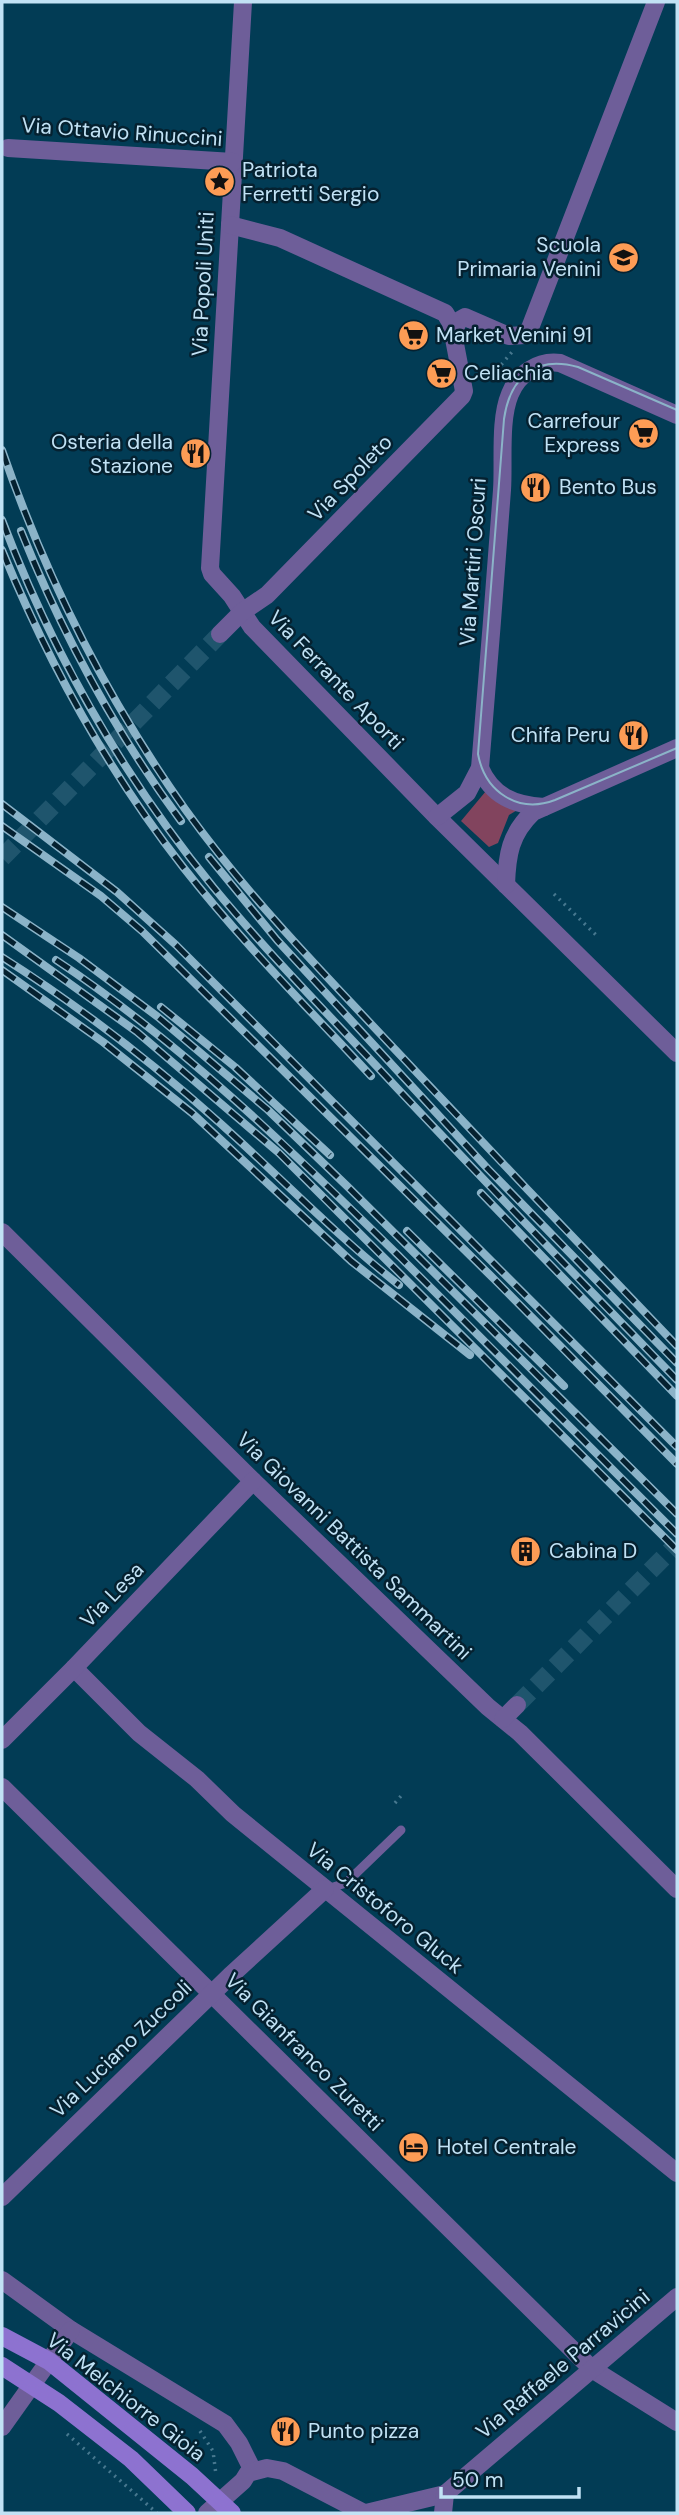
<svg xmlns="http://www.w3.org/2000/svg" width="679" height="2515" viewBox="0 0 679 2515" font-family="'DM Sans',sans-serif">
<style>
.green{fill:#82445e}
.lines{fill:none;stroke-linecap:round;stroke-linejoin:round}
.street-tunnel{stroke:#1f556d;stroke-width:18;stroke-dasharray:18 9;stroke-linecap:butt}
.path{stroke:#47788f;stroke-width:3.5;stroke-dasharray:2 5;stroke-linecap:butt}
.lane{stroke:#6e5e99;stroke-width:9}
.street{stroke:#6e5e99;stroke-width:18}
.secondary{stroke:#8d72d0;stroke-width:18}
.tram{stroke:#8bb3c8;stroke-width:2}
.rail-casing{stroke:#8bb3c8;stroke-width:8}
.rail{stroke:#052130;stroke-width:5;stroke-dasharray:16;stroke-linecap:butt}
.labels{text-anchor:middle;stroke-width:5;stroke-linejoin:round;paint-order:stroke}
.street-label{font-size:21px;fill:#c1e2f5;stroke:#052130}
.poi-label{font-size:21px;fill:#c1e2f5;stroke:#052130;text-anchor:start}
</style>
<rect width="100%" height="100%" fill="#023c55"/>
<polygon class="green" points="486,791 519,809 509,815 498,843 489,847 461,821"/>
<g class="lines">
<g class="street-tunnel">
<polyline points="2,858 220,634"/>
<polyline points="517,1705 677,1544"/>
</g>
<g class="path">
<polyline points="477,375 495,372 512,352"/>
<polyline points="554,894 596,935"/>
<polyline points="395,1803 401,1796"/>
<polyline points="200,2431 213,2451 216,2475"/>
<polyline points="67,2434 157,2513"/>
</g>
<polyline class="lane" points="327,1889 346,1883 401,1830"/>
<g class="street">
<polyline points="243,2 210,568 212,574 232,596 252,627 437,817 677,1053"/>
<polyline points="8,148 233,162"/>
<polyline points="454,332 458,321 465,317 509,336 525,335 530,328 656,2"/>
<polyline points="220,634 242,612 267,595 462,396 464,391 451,323 445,313 280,238 230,225"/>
<path d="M480,768C492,796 514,805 544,807"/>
<path d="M437,817L467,793L480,768C488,675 495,583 502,490C504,462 499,420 510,394C518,374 538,360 560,363L677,415"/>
<path d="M506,885C507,855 510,834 533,812L677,748"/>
<polyline points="2,1232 253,1481 488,1707 520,1733 677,1889"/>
<polyline points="74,1668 139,1733 197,1779 233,1814 677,2173"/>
<polyline points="503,1719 517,1705"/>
<polyline points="2,1740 74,1668 253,1481"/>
<polyline points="2,1787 592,2369 677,2422"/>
<polyline points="2,2197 230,1976 325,1889"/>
<polyline points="2,2280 71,2330 225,2424 239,2443 253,2471"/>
<polyline points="2,2427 71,2330"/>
<polyline points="207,2513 243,2481 248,2473 267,2468 283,2471 364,2513"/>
<polyline points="366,2513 445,2494 677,2297"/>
<polyline points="443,2513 445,2494"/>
</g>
<g class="secondary">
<polyline points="2,2336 49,2361 192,2476 232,2513"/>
<polyline points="2,2366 59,2403 131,2459 187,2513"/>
</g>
<path class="tram" d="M677,410L578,367C536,355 510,377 504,419L478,754C485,792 518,814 555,800L677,748"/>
<defs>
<g id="rail">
<path d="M2,450C46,578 107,699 185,809C245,893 317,966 387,1041C483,1143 580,1245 677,1346"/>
<path d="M2,520C52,652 124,778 214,888C267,952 325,1011 382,1072C479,1176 578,1278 677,1380"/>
<path d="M21,531C62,633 115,732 181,821"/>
<path d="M2,550C48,662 108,771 183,867C241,941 307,1007 371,1076"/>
<polyline points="2,804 117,892 176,945 677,1447"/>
<polyline points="2,826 101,896 142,931 494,1279 677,1464"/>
<polyline points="209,857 277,940 488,1169 677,1363"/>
<polyline points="2,907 79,958 158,1017 268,1110 348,1187 677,1514"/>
<polyline points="2,935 137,1032 279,1153 677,1550"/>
<path d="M2,957C79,1006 153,1063 221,1124C281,1178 336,1235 399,1285"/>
<path d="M56,960C183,1044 292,1151 400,1257C493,1349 585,1442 677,1534"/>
<polyline points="2,970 103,1042 192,1113 351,1261 470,1355"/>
<polyline points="161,1007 235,1067 330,1155"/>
<polyline points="481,1193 677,1396"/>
<polyline points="407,1231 564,1386"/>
</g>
</defs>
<use href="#rail" class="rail-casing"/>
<use href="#rail" class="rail"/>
</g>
<defs>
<symbol id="sight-disc" viewBox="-11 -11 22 22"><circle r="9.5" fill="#fd9c55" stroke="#052130"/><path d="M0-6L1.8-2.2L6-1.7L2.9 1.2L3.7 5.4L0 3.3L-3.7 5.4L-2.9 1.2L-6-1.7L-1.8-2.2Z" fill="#111"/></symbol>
<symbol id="school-disc" viewBox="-11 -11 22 22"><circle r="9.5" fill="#fd9c55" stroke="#052130"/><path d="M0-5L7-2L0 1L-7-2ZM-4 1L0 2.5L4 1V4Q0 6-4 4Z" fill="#111"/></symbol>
<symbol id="supermarket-disc" viewBox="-11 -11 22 22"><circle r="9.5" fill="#fd9c55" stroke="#052130"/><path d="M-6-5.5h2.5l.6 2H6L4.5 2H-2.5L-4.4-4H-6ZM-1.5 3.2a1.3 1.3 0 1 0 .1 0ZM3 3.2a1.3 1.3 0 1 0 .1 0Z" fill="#111"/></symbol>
<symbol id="restaurant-disc" viewBox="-11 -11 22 22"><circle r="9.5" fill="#fd9c55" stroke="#052130"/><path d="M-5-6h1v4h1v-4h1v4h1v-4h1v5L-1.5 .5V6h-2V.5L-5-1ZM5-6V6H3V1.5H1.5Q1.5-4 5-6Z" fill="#111"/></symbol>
<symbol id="building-disc" viewBox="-11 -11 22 22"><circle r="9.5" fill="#fd9c55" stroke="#052130"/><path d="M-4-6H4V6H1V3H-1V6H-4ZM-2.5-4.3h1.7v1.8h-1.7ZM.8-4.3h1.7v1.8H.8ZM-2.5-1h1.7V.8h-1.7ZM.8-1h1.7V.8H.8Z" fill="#111"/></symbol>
<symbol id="hotel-disc" viewBox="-11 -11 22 22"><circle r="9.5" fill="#fd9c55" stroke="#052130"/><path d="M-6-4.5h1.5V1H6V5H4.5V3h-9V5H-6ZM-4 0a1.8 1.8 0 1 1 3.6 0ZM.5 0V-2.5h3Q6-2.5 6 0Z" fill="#111"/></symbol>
</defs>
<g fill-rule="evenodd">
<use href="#sight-disc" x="202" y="164" width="35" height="35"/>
<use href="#school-disc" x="606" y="240" width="35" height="35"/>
<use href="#supermarket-disc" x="396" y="318" width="35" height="35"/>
<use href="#supermarket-disc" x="424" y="356" width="35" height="35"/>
<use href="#supermarket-disc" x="626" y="416" width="35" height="35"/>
<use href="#restaurant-disc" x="178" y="436" width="35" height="35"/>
<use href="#restaurant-disc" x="518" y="470" width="35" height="35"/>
<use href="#restaurant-disc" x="616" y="718" width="35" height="35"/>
<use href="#building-disc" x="508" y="1534" width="35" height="35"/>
<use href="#hotel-disc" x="396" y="2130" width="35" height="35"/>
<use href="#restaurant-disc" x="268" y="2414" width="35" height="35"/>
</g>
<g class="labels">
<g class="street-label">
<text transform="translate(122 132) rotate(4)" y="7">Via Ottavio Rinuccini</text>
<text transform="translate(203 284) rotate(-87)" y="7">Via Popoli Uniti</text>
<text transform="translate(350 478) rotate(-46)" y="7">Via Spoleto</text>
<text transform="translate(473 562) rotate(-86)" y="7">Via Martiri Oscuri</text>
<text transform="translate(336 680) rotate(46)" y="7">Via Ferrante Aporti</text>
<text transform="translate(354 1546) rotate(44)" y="7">Via Giovanni Battista Sammartini</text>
<text transform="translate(112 1595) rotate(-46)" y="7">Via Lesa</text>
<text transform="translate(385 1908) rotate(39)" y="7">Via Cristoforo Gluck</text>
<text transform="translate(121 2049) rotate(-44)" y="7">Via Luciano Zuccoli</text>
<text transform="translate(304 2052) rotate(45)" y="7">Via Gianfranco Zuretti</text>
<text transform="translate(563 2364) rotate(-40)" y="7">Via Raffaele Parravicini</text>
<text transform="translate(126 2397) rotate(38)" y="7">Via Melchiorre Gioia</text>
</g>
<g class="poi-label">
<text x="242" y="177">Patriota<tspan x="242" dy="24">Ferretti Sergio</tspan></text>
<text x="601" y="252" text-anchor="end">Scuola<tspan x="601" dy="24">Primaria Venini</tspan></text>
<text x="436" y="342">Market Venini 91</text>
<text x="464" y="380">Celiachia</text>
<text x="620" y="428" text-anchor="end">Carrefour<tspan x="620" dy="24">Express</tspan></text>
<text x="173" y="449" text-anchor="end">Osteria della<tspan x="173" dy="24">Stazione</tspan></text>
<text x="559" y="494">Bento Bus</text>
<text x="610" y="742" text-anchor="end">Chifa Peru</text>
<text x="549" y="1558">Cabina D</text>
<text x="437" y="2154">Hotel Centrale</text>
<text x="308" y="2438">Punto pizza</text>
</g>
</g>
<rect width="679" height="2515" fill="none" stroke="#c1e2f5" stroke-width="7"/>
<path d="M441 2487v10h138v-10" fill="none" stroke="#c1e2f5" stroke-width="3.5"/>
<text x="452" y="2487" font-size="21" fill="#c1e2f5" stroke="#052130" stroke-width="5" paint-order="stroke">50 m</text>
</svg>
